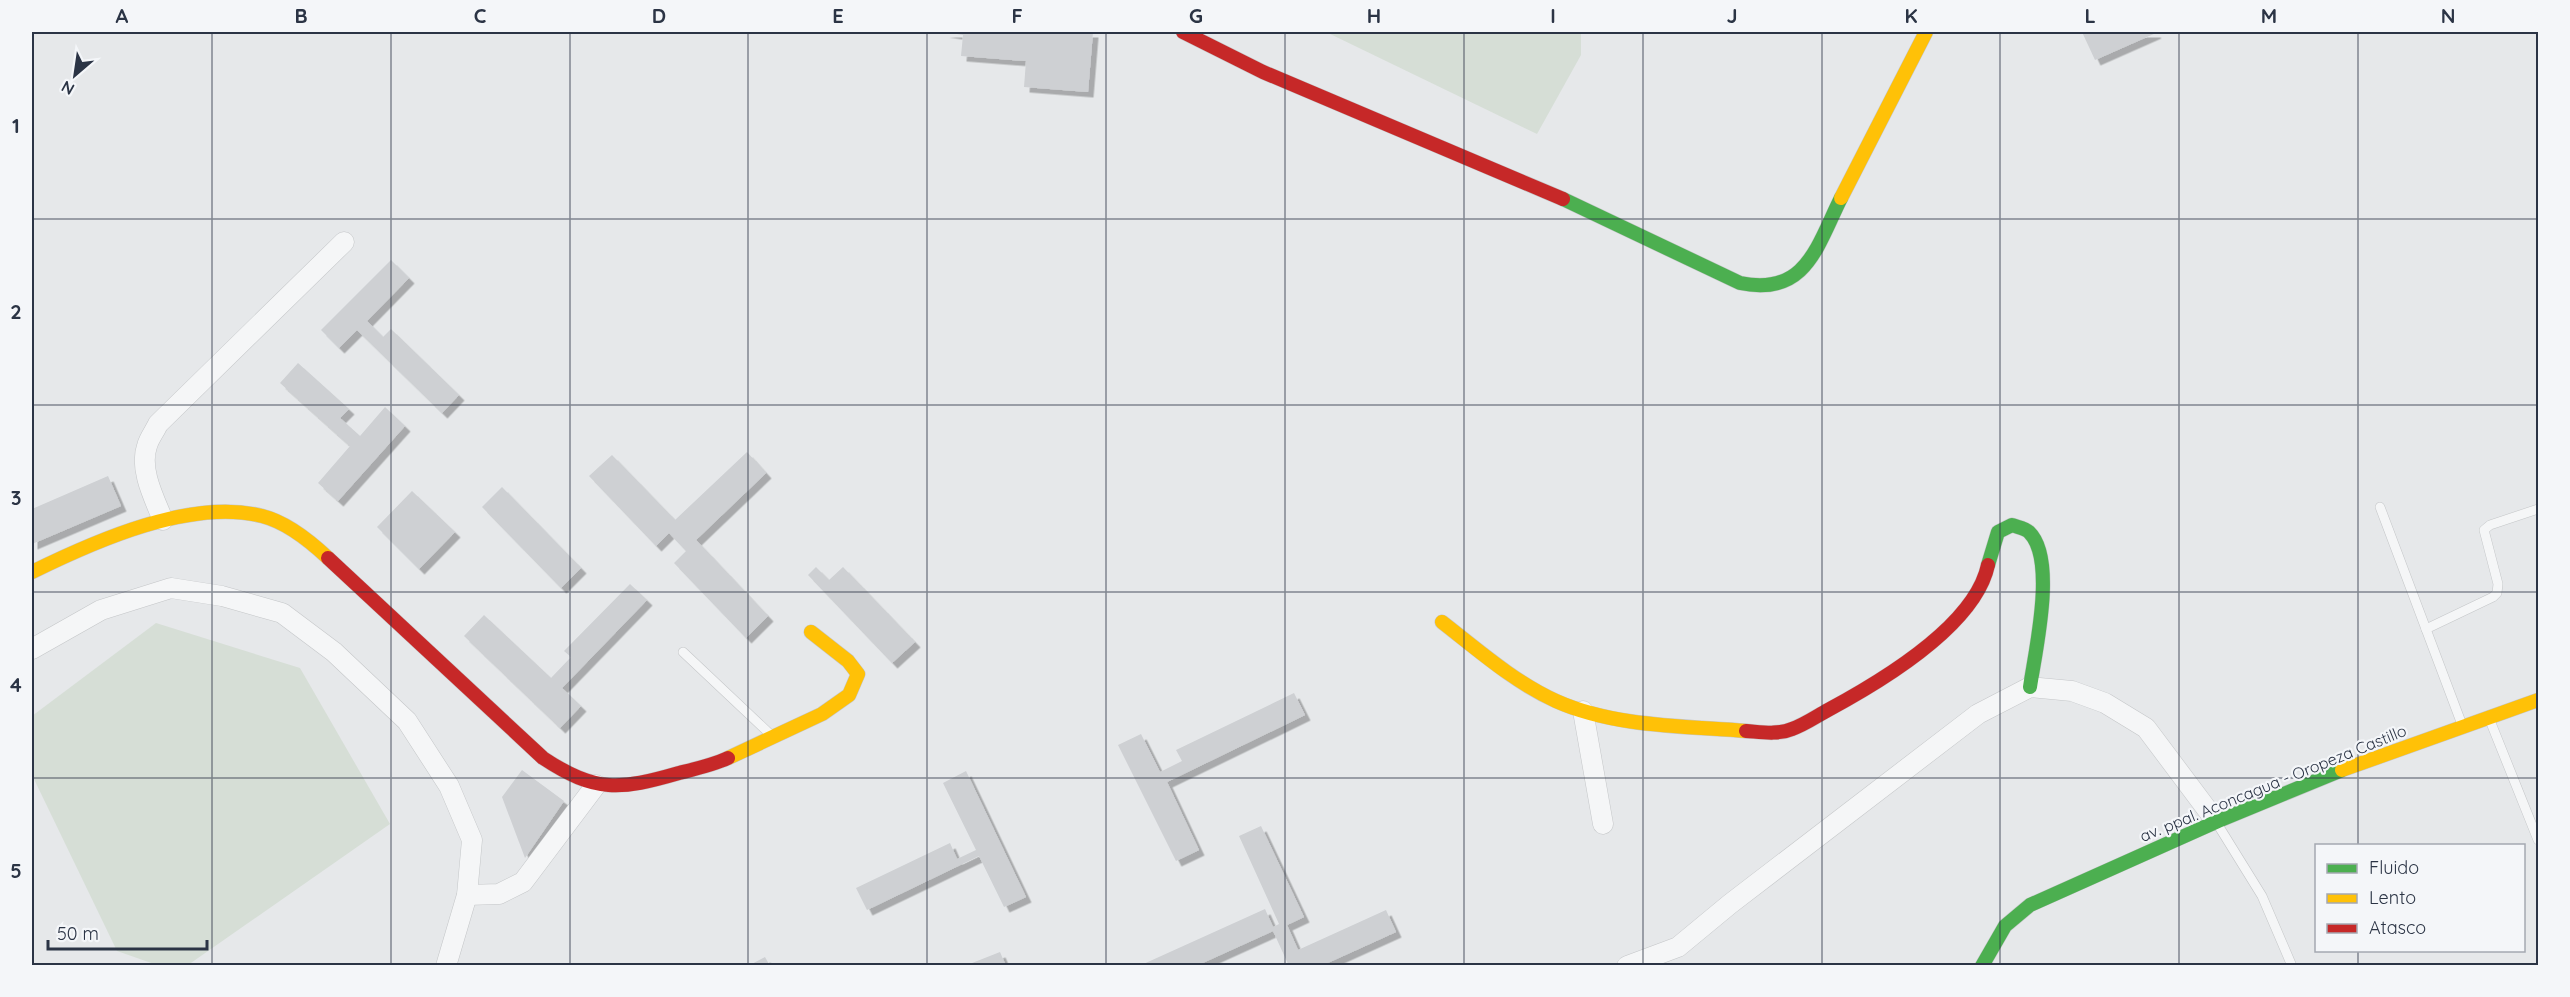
<svg xmlns="http://www.w3.org/2000/svg" width="2570" height="997" viewBox="0 0 2570 997" font-family="Quicksand,sans-serif">
<style>
.green{fill:#d6ded6}
.building{fill:#ced0d3;filter:url(#shadow)}
.lines{fill:none;stroke-linecap:round;stroke-linejoin:round}
.lane-casing{stroke:#c4c6c8;stroke-width:10}
.street-casing{stroke:#c4c6c8;stroke-width:21}
.fast-casing{stroke:#c4c6c8;stroke-width:15}
.slow-casing{stroke:#c4c6c8;stroke-width:15}
.jam-casing{stroke:#c4c6c8;stroke-width:15}
.lane{stroke:#f5f6f7;stroke-width:9}
.street{stroke:#f5f6f7;stroke-width:20}
.fast{stroke:#4caf50;stroke-width:14}
.slow{stroke:#ffc107;stroke-width:14}
.jam{stroke:#c62828;stroke-width:14}
.grid{fill:none;stroke:#2b3445;stroke-width:1.5;stroke-opacity:0.55}
.labels{text-anchor:middle;stroke-width:4.5;stroke-linejoin:round;paint-order:stroke}
.street-label{font-size:16px;fill:#2b3445;stroke:#f4f6f9}
.neatline{fill:none;stroke:#2b3445;stroke-width:2}
.grid-label{font-size:20px;text-anchor:middle;font-weight:bold;fill:#2b3445}
</style>
<defs>
<filter id="shadow"><feDropShadow dx="5.5" dy="5.5" stdDeviation="0" flood-color="#0004"/></filter>
</defs>
<rect width="100%" height="100%" fill="#e6e8ea"/>
<g class="green">
<polygon points="1326,32 1581,32 1581,55 1537,134"/>
<polygon points="156,623 300,668 390,824 188,965 157,965 117,951 32,775 32,716"/>
</g>
<g class="building">
<polygon points="944,32 1093,32 1088,92 1024,87 1026,61 961,56 963,35"/>
<polygon points="2082,32 2155,32 2156,33 2095,60"/>
<polygon points="391,260 409,278 367,321 383,337 391,329 459,395 442,413 357,330 339,348 321,330"/>
<polygon points="298,363 349,409 340,418 360,436 385,407 405,426 338,501 318,483 350,446 280,383"/>
<polygon points="747,452 766,473 696,540 768,616 746,638 674,563 686,551 669,533 656,546 589,476 612,455 675,520"/>
<polygon points="108,476 121,506 32,544 32,509"/>
<polygon points="502,487 581,568 561,588 482,507"/>
<polygon points="412,491 455,532 419,569 377,527"/>
<polygon points="816,567 829,580 843,567 915,642 892,663 808,575"/>
<polygon points="630,584 647,600 562,688 581,706 560,728 464,636 484,615 551,678 571,657 564,651"/>
<polygon points="1294,693 1305,715 1167,782 1199,850 1176,861 1118,745 1141,734 1160,772 1182,761 1176,750"/>
<polygon points="522,770 564,801 525,858 502,797"/>
<polygon points="966,771 1026,897 1004,907 979,856 867,910 856,888 950,843 957,859 976,850 943,783"/>
<polygon points="1261,826 1304,917 1287,925 1298,950 1386,910 1396,932 1321,966 1289,966 1273,931 1196,966 1139,966 1265,909 1273,927 1279,924 1239,836"/>
<polygon points="1000,952 1006,966 967,966 967,965"/>
<polygon points="765,957 770,966 748,966"/>
</g>
<g class="lines">
<defs>
<g id="lane">
<polyline points="2380,507 2461,722"/>
<polyline points="2426,629 2493,597 2497,593 2498,584 2484,530 2490,525 2538,509"/>
<polyline points="683,652 771,735"/>
<polyline points="2489,718 2538,840"/>
<polyline points="2218,825 2262,896 2292,966"/>
</g>
<g id="street">
<path d="M163,520C154,498 139,469 147,446C149,438 155,431 158,424L344,242"/>
<polyline points="32,649 101,610 171,588 222,596 282,613 334,652 407,721 449,786 472,840 467,895 446,966"/>
<polyline points="1583,711 1603,824"/>
<polyline points="467,895 499,894 523,882 596,785"/>
<polyline points="1627,966 1678,947 1730,904 1978,714 2030,687 2072,691 2105,703 2146,728 2215,820"/>
</g>
<g id="fast">
<path d="M1563,199L1740,283C1806,297 1817,246 1841,198"/>
<path d="M1988,565L1998,532L2012,525C2017,527 2025,528 2029,532C2057,559 2035,652 2030,687"/>
<polyline points="1982,966 2005,926 2030,905 2218,821 2342,770"/>
</g>
<g id="slow">
<polyline points="1841,198 1926,32"/>
<path d="M32,572C95,541 191,498 262,516C286,522 311,542 328,558"/>
<path d="M1442,622C1478,650 1514,682 1556,701C1614,727 1684,726 1746,731"/>
<polyline points="728,758 822,714 849,695 858,674 848,661 811,632"/>
<polyline points="2342,770 2538,700"/>
</g>
<g id="jam">
<polyline points="1183,32 1263,72 1563,199"/>
<path d="M328,558L543,758C596,793 620,790 679,773C695,769 713,765 728,758"/>
<path d="M1746,731C1761,732 1778,735 1792,729C1804,725 1817,716 1828,710C1880,682 1975,626 1988,565"/>
</g>
</defs>
<use href="#lane" class="lane-casing"/>
<use href="#street" class="street-casing"/>
<use href="#fast" class="fast-casing"/>
<use href="#slow" class="slow-casing"/>
<use href="#jam" class="jam-casing"/>
<use href="#lane" class="lane"/>
<use href="#street" class="street"/>
<use href="#fast" class="fast"/>
<use href="#slow" class="slow"/>
<use href="#jam" class="jam"/>
</g>
<path class="grid" d="M212,32V966M391,32V966M570,32V966M748,32V966M927,32V966M1106,32V966M1285,32V966M1464,32V966M1643,32V966M1822,32V966M2000,32V966M2179,32V966M2358,32V846M32,219H2538M32,405H2538M32,592H2538M32,778H2538M2358,950V966"/>
<g class="labels">
<g class="street-label">
<text transform="translate(2273 783) rotate(-22)" y="6">av. ppal. Aconcagua - Oropeza Castillo</text>
</g>
</g>
<rect width="2570" height="997" fill="none" stroke="#f4f6f9" stroke-width="66"/>
<rect x="2315" y="844" width="210" height="108" fill="#f4f6f9" stroke="#a4a8b1" stroke-width="1.5"/>
<rect x="2327" y="864" width="30" height="9" fill="#4caf50" stroke="#a4a8b1" stroke-width="1.5"/>
<text x="2369" y="874" font-size="18" fill="#2b3445">Fluido</text>
<rect x="2327" y="894" width="30" height="9" fill="#ffc107" stroke="#a4a8b1" stroke-width="1.5"/>
<text x="2369" y="904" font-size="18" fill="#2b3445">Lento</text>
<rect x="2327" y="924" width="30" height="9" fill="#c62828" stroke="#a4a8b1" stroke-width="1.5"/>
<text x="2369" y="934" font-size="18" fill="#2b3445">Atasco</text>
<g transform="translate(75 75) rotate(209)" stroke="#f4f6f9" stroke-width="4.5" paint-order="stroke">
<path d="M0-4.5L10 22L0 15L-10 22Z" fill="#2b3445"/>
<text y="-9" font-size="16" font-weight="bold" text-anchor="middle" fill="#2b3445">N</text>
</g>
<path d="M48 940v9h159v-9" fill="none" stroke="#2b3445" stroke-width="3"/>
<text x="57" y="940" font-size="18" fill="#2b3445" stroke="#f4f6f9" stroke-width="4.5" paint-order="stroke">50 m</text>
<rect x="33" y="33" width="2504" height="931" class="neatline"/>
<g class="grid-label">
<text x="122" y="23">A</text>
<text x="301" y="23">B</text>
<text x="480" y="23">C</text>
<text x="659" y="23">D</text>
<text x="838" y="23">E</text>
<text x="1017" y="23">F</text>
<text x="1196" y="23">G</text>
<text x="1374" y="23">H</text>
<text x="1553" y="23">I</text>
<text x="1732" y="23">J</text>
<text x="1911" y="23">K</text>
<text x="2090" y="23">L</text>
<text x="2269" y="23">M</text>
<text x="2448" y="23">N</text>
<text x="16" y="133">1</text>
<text x="16" y="319">2</text>
<text x="16" y="505">3</text>
<text x="16" y="692">4</text>
<text x="16" y="878">5</text>
</g>
</svg>
